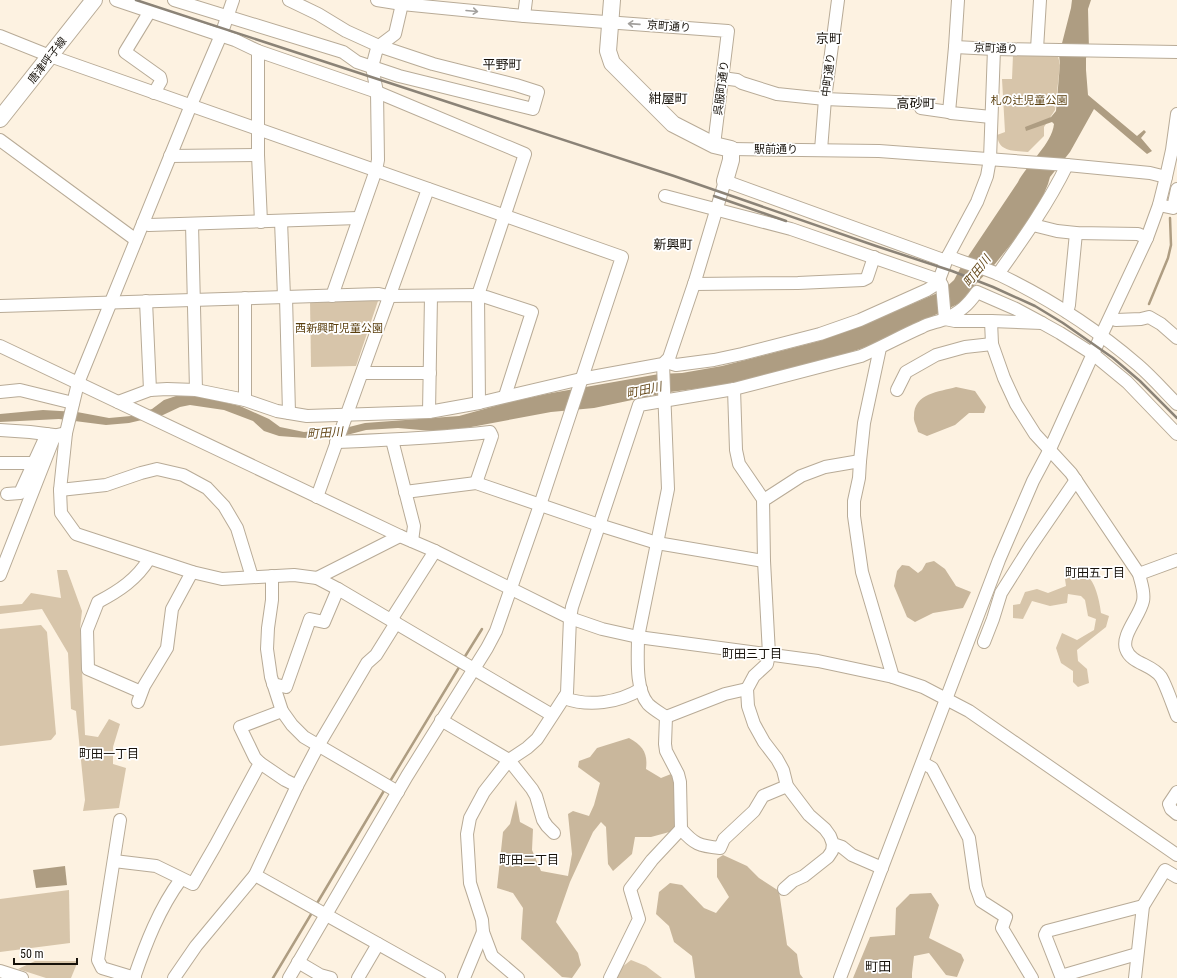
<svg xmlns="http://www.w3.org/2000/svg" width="1177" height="978" viewBox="0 0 1177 978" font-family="'Roboto Condensed','Noto Sans JP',sans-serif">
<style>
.green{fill:#d7c5aa}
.forest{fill:#c9b79c}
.water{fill:#ae9d82}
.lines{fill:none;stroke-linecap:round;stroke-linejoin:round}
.stream{stroke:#ae9d82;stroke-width:2.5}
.minor-casing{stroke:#b8ab97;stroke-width:14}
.major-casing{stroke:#b8ab97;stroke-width:18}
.minor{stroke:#fff;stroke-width:12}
.major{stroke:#fff;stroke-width:16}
.rail{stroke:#8b8377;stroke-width:2.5}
.oneway{stroke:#a2a09d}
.labels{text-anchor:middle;stroke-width:3.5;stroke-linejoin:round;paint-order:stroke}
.street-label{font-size:11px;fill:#16110a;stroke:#fff}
.park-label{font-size:11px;fill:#593e0d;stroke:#fff}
.water-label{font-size:12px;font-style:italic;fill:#674b1d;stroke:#fff}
.neighbourhood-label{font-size:12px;fill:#16110a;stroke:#fff}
.quarter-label{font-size:13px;fill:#16110a;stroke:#fff}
</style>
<rect width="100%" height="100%" fill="#fdf2e1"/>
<g class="green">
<path d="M1013,55L1058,56L1060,65L1055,110L1044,127V136L1028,152C1014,150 999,153 997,135L1005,132L1002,79H1012Z"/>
<polygon points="376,298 378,301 356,366 311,367 310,300"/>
<polygon points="57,570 67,570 82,611 80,628 85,735 98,737 109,719 120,724 113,747 113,764 126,768 119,808 83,811 85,800 76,711 71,709 68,653 42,609 0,614 0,606 22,604 31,593 61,598"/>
<path d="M1079,573C1082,574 1086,575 1088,577C1096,583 1100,604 1101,613L1109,616L1106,627L1077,650L1078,661L1087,669L1089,683L1078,687L1073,682V671L1061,663L1056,648L1062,633L1077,640L1094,630L1096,619L1088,616L1085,600L1081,596L1068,594L1067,603L1050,606L1032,601L1023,619L1013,618V605L1020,604L1025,592L1037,589L1048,593L1066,586L1065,579Z"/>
<polygon points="41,625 47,632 56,734 51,740 0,746 0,629"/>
<polygon points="69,890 70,943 0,952 0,899"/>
<polygon points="631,960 646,966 662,978 615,978 617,971"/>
<polygon points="35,961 78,961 71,978 46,978 18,969"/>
</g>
<g class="forest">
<path d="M956,387L975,391L986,407L984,413H969L955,425L927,436L918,432C917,427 913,421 914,416C914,393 939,392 956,387Z"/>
<polygon points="934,561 945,569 956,586 971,592 963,608 933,613 915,622 907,617 894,586 897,571 902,565 909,566 918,573 922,570 926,563"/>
<path d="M629,738C643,746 648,753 646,769L661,778L671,774L676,788L677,821L673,831L651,837H635L632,854L613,871L608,864L606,827L601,822L593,832L570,882L556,922L578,953L581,965L572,978L562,977L521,939L523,908L513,893L497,888L503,832L510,824L516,800L520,822L533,829L532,850L541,871L568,876L572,854L568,814L573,811L589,816L594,805L600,783L578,767L579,761L590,757L597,748Z"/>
<polygon points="723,855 747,866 759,878 779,891 787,945 797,954 800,974 803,978 695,978 692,956 674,942 669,926 656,914 659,892 670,883 682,885 704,908 716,913 729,897 717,877 717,859"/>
<polygon points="931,893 939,905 929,938 961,954 964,960 957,977 946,975 929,953 914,956 912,973 912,978 853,978 870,937 895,935 896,908 910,894"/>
</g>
<g class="water">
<path d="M1072,0H1091L1088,9L1089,50L1086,58V70L1088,95L1137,136L1144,130L1146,132L1141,138L1152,151L1147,154L1094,109L1070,152L1050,177L1048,184L1040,203L1019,234L995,264L972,288L960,303L872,345L839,356L734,384L670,392L594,408L551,412L466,428L432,431L398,428L366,430L343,436L306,438L279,436L264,431L253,421L224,410L190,405L180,407L163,415L129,423L106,425L59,419L0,422V414L43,410L77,412L109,418L131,416L152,409L164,400L179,395L202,397L240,406L269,419L280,427L304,432L345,428L365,423L459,416L506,403L546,394L659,374L682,373L722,366L819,341L863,325L942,291L954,280L961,267L1018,182C1027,164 1052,144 1054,124L1052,122L1026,131L1025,127L1051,117L1056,111L1060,64L1059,55L1071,8Z"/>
<polygon points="65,866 67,885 36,888 33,870"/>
</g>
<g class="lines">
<g class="stream">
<polyline points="1149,304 1168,258 1171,245 1170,218"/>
<polyline points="464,658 482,629"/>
<polyline points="389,783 461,664"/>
<polyline points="316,905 385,789"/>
<polyline points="273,978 313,911"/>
</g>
<defs>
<g id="minor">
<polyline points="116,0 235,40 258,51 377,92 525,154 478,295 479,403"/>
<polyline points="174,0 343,52 357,62 399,76 533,109 538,92 516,85 433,64 379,46 346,31 318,14 289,0"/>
<polyline points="233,0 221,35 191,105 78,383 66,433 60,490 61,513 76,534 192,572 222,579 294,575 317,578 338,589 552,715"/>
<polyline points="377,0 402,4 524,16 728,31 714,145"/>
<polyline points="958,0 955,47 949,112 951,113 991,117"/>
<polyline points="150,11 125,52 160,77 161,81 154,93"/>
<polyline points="524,16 526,0"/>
<polyline points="0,36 50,56 622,257 540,505 496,631 487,648 407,776 289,978"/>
<polyline points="955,47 994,49 1177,52"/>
<polyline points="1037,49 1040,0"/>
<polyline points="258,51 258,155 261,222"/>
<polyline points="722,78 737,80 742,83 777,94 825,99 919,103 921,108 949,112"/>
<polyline points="0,140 136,240"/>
<polyline points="731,149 879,151 1067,165 1150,173 1166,177"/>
<polyline points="821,150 825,99 838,0"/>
<polyline points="170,156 258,155"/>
<polyline points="665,196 791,229 939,280 942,285 945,319"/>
<polyline points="1159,205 1173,208 1177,189"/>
<polyline points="281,221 284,297"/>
<polyline points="143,223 149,225 358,218"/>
<polyline points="192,224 196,390"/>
<polyline points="1033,225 1057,231 1076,233 1138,234 1147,238"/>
<path d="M948,256C965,264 983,267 1000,275C1050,299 1096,329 1138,365C1152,377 1164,391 1177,404"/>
<path d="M998,274C1023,239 1048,204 1067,165"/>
<polyline points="694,284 798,283 863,280 867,278 874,257"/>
<polyline points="332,296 376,170 378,160 377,92 372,67 376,52 379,46 395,34 402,4"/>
<polyline points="286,297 289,413"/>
<polyline points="146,301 150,390"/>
<polyline points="0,306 379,294 388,296 478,295 486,297 532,312 505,396"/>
<polyline points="1067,312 1069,305 1076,233"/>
<polyline points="1111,316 1116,320 1141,319 1149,317 1161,324 1177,338"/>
<polyline points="945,319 955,321 991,321 1042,323 1060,333 1093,354 1127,382 1177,434"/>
<path d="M991,321L992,344L1004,378L1016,404L1035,434L1071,473L1139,574C1141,583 1145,592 1143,601C1140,616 1121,635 1126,649C1131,664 1152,664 1161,677C1166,685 1173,706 1177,716"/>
<polyline points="0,346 400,536 435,551 570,618 602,629 638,637 818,661 893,677 923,687 969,711 1177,855"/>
<polyline points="880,348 864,423 860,461 859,478 854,501 854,516 862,572 893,677"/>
<polyline points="666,362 676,365 714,360 742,354 820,334 860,320 927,290 935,285 939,280 948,256 977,202 987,176 990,159 994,49"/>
<path d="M663,364L668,489L638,637C638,657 635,689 648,704C653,709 660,713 666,717"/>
<polyline points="362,373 430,373"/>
<polyline points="734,389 736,450 739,464 763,499 764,561 769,654 767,664 754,676 747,689 748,706 754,724 764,742 777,759 783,770 787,786 809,815 825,829 830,836 833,844 842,847 852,855 882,868"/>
<polyline points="897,390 906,372 936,355 965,347 992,344"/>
<polyline points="0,392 20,390 73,403"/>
<polyline points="245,400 245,298"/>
<polyline points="118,402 150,390 167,389 196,390 245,400 277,411 307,416 429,412 479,403 581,379 663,364 669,358 695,281 725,181 946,261"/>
<polyline points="429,412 431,296"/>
<polyline points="0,430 30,432 54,435"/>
<polyline points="392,440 414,526 412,541"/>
<path d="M336,442C387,440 439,438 490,432L492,436L476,483"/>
<polyline points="0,463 34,463"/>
<polyline points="60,490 106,485 141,473 157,469 183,475 207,488 224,506 237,528 252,577"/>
<polyline points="405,492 476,483 599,525 657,543 764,561"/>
<polyline points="7,494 20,493 47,434"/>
<polyline points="317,497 428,189"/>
<polyline points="763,499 767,498 801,476 825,467 860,461"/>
<polyline points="1139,574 1177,560"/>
<polyline points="0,575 53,440 57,435 66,433"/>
<polyline points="272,576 272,600 268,628 267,649 271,677 282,711 292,725 304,737 398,792"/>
<polyline points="317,578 400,536"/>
<polyline points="391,620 435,551"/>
<polyline points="984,642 993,619 1001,593 1030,547 1076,480"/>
<polyline points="273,684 286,687 310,619 324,622 338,589"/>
<path d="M141,692L88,669L87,630L98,602C119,591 137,579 149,559"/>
<path d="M564,698C589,707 618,703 641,689"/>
<polyline points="138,702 144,686 167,648 172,609 192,572"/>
<path d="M666,717L665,744L666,751L678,774L680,782L681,829C694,844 699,846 720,848L724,839L754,811L763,796L787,786"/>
<polyline points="666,717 725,694 747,689"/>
<polyline points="441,720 509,760 532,789 536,796 543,820 547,826 554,833"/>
<polyline points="260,763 285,780 297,786"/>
<polyline points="923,763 932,768 969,838 976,887 981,901 1006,917 1002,928 1032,978"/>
<polyline points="1177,792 1169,804 1171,809 1177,814"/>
<polyline points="120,820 98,960 102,968 135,978"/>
<polyline points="114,861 156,866 193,884 215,846 260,763 255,758 240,727 282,711"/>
<polyline points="255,875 439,978"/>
<polyline points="784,889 793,881 804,876 828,857 832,851 833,844"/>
<polyline points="1137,954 1061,976 1045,935 1047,931 1143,906"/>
<polyline points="298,962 320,975 331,978"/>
<polyline points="0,971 22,978"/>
<path d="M134,978C146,943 159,909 181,879"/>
<polyline points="174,978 196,946 255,875 297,786 318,746 367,663 376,655 396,623"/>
<polyline points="358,978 378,944"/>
<polyline points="464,978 483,932"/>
<path d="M518,978L492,956L483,932L482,920L470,883L467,834L470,818L484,792L509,760L527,748L537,739L567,693L570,618L572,607L639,405L734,389L861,356C882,347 901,336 922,327C929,323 938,322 945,319C960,312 968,305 977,292L1016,309L1042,323"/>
<polyline points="610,978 639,919 630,889 652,860 681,829"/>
<polyline points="840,978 999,560 1033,481 1050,449 1101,336 1147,238 1159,205 1166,177 1172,150 1177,114"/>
<polyline points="1135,978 1143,906 1165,870 1177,877"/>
</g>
<g id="major">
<polyline points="612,0 608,51 612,63 673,124 714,145 731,149 731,160 725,181"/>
<polyline points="0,119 94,0"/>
</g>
</defs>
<use href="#minor" class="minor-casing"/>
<use href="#major" class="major-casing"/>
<use href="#minor" class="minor"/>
<use href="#major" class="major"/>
<g class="rail">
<polyline points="136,0 674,176 876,246 952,271 993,287 1035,306 1063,323 1113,358 1140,381 1177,418"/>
<polyline points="714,196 786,221"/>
</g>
</g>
<defs><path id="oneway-shaft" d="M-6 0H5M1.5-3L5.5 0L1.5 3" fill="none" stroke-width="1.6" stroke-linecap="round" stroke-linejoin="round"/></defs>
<g class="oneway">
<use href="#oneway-shaft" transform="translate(472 11) rotate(5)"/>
<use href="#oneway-shaft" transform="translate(634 24) rotate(-176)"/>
</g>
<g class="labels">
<g class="street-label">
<text transform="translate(669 26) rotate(4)" y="4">京町通り</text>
<text transform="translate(996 48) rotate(2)" y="4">京町通り</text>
<text transform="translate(47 60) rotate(-52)" y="4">唐津呼子線</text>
<text transform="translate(828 75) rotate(-83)" y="4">中町通り</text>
<text transform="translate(721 88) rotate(-83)" y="4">呉服町通り</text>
<text x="776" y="153">駅前通り</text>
</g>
<g class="park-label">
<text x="1029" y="104">札の辻児童公園</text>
<text x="339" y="332">西新興町児童公園</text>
</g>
<g class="water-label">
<text transform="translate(977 271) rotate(-52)" y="4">町田川</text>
<text transform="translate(644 390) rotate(-12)" y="4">町田川</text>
<text transform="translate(325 433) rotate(-4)" y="4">町田川</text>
</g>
<g class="neighbourhood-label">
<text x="1095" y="577">町田五丁目</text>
<text x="752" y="658">町田三丁目</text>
<text x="109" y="758">町田一丁目</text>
<text x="529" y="864">町田二丁目</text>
</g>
<g class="quarter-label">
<text x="829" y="43">京町</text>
<text x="502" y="69">平野町</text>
<text x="668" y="103">紺屋町</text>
<text x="916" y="108">高砂町</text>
<text x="673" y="249">新興町</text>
<text x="878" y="971">町田</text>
</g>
</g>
<path d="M14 958v6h63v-6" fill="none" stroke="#16110a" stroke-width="2"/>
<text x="20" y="958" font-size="12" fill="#16110a" stroke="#ffffff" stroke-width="3" paint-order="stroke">50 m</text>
</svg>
